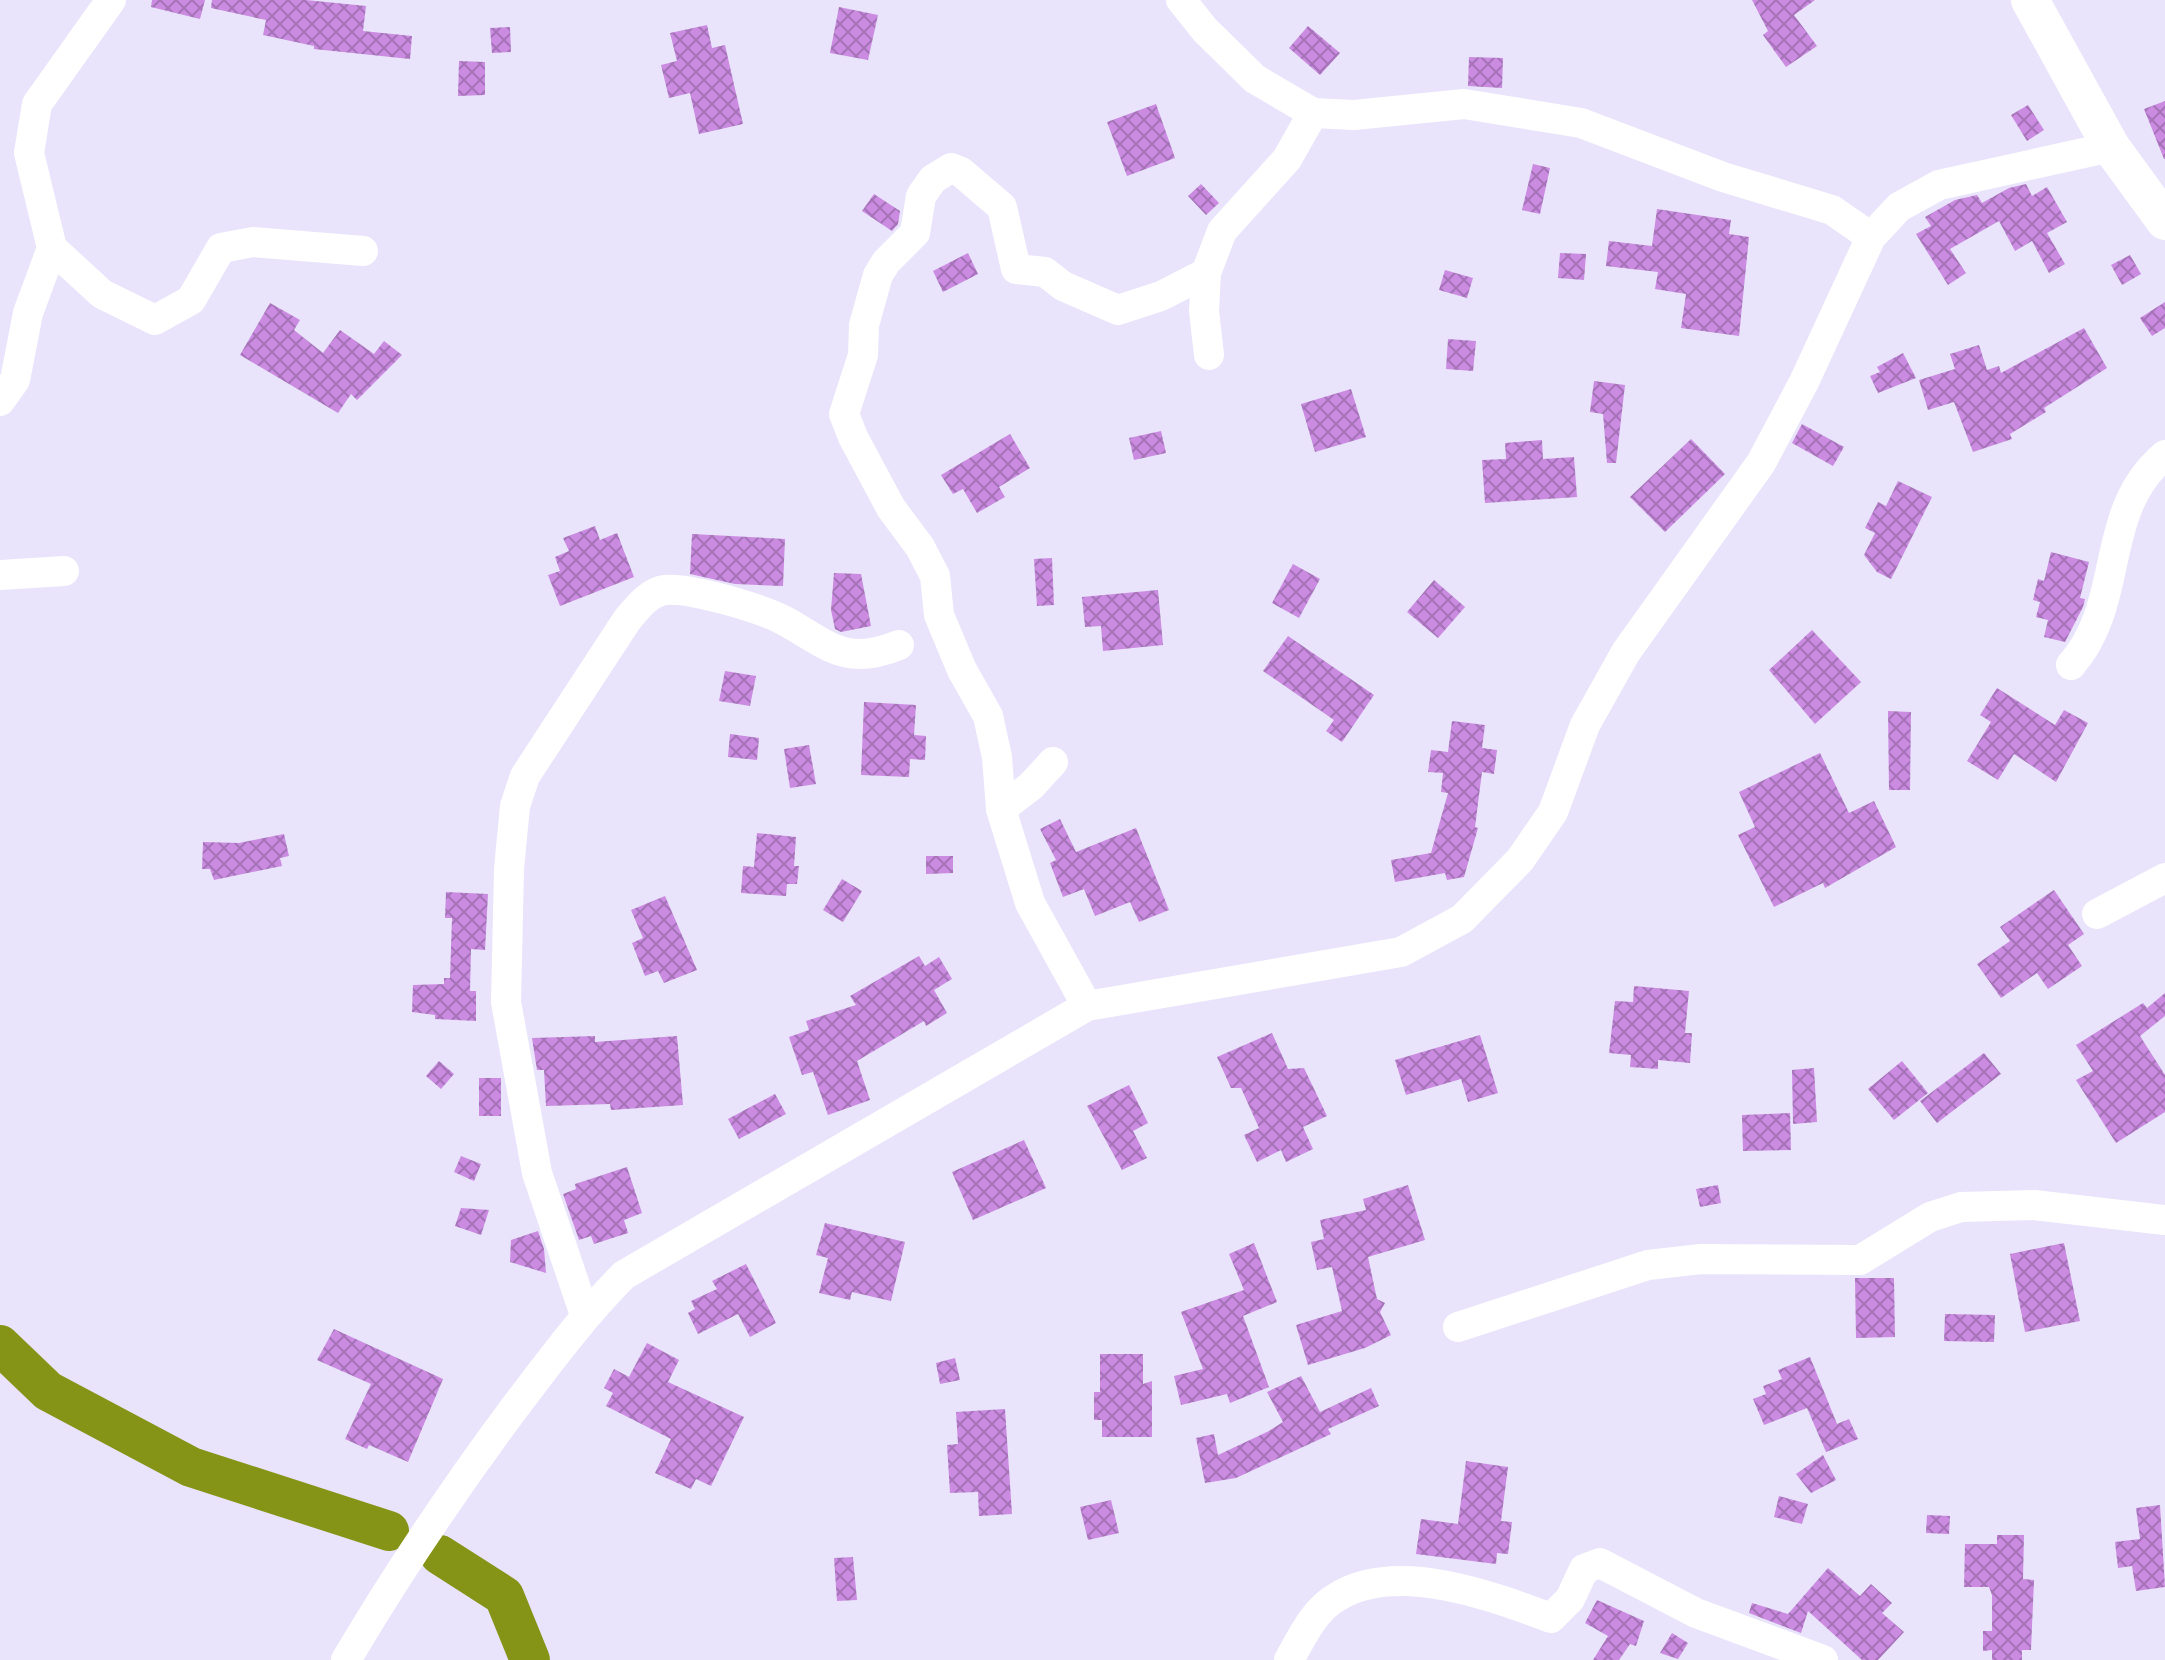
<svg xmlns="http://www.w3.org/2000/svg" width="2165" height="1660" viewBox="0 0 2165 1660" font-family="'PT Sans',sans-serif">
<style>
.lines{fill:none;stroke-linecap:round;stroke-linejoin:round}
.river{stroke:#859417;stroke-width:40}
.building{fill:url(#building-cross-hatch)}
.minor{stroke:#fff;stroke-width:30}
.major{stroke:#fff;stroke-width:38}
</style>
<defs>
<pattern id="building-cross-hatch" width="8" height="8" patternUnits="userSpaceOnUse" patternTransform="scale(2)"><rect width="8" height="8" fill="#ca8be1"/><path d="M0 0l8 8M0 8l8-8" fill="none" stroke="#a572b8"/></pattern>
</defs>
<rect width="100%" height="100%" fill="#e9e4fb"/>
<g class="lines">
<g class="river">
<polyline points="0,1345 48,1391 191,1467 389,1531"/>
<polyline points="440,1555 504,1596 530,1660"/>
</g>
</g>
<g class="building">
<polygon points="152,0 205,0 200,19 151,7"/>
<polygon points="212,0 306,0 366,6 363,31 412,36 410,59 314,49 314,46 263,35 266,20 211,8"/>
<polygon points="1752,0 1815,0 1794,15 1817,46 1786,67 1763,35 1768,31"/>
<polygon points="839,7 878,15 868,60 830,53"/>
<polygon points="707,25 712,48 725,45 743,124 699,134 690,93 669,98 661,65 677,61 670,33"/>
<polygon points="1308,26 1340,53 1320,75 1289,48"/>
<polygon points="510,27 511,52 492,53 490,28"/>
<polygon points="1469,57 1503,58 1502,88 1468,86"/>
<polygon points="459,61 485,62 485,95 458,96"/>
<polygon points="2165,101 2165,159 2164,159 2144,109"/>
<polygon points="1156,104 1175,158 1127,176 1107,122"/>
<polygon points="2028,105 2044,130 2027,141 2011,115"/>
<polygon points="1533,164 1550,168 1540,214 1522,210"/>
<polygon points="1201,184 1219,203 1206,215 1188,196"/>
<polygon points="2026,184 2032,196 2047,187 2067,222 2047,233 2065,264 2049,273 2032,241 2015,251 1999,221 1950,249 1966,273 1948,285 1916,234 1931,226 1925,217 1955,200 1977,195 1982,203 2009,188"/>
<polygon points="874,194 900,211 898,224 892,231 862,211"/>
<polygon points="1657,209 1731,220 1729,234 1749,237 1739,336 1681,328 1686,294 1655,289 1658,272 1606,266 1609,241 1652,246"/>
<polygon points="968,253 978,274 943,292 933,271"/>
<polygon points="1560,253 1586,254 1584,280 1558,278"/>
<polygon points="2130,255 2141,274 2122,285 2111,265"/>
<polygon points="1445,270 1473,278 1467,298 1439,290"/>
<polygon points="2165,302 2165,328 2152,336 2140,318"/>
<polygon points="270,303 300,320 294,330 323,353 340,330 374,354 384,341 402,355 357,400 351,394 338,413 240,355"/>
<polygon points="2084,328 2107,368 2044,408 2046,412 2010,434 2012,439 1973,452 1954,402 1928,410 1919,380 1955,369 1950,354 1979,345 1987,370 1999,366 2001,373"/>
<polygon points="1448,339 1476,341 1473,371 1446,369"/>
<polygon points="1903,353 1916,378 1878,393 1870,376 1880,372 1877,367"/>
<polygon points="1594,381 1625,385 1616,463 1607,463 1603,414 1590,412"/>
<polygon points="1351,389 1366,437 1315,452 1301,404"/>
<polygon points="1802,424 1844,447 1833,466 1792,443"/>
<polygon points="1161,431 1166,453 1134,460 1129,438"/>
<polygon points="1010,434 1030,468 999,487 1005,497 977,513 963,489 953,494 941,475"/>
<polygon points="1691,439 1725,474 1665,532 1630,497"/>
<polygon points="1542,440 1543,459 1574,457 1577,497 1485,503 1482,460 1506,459 1505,443"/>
<polygon points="1898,481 1932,497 1891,579 1877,572 1864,555 1875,533 1865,528 1878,502 1886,506"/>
<polygon points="595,526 600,540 617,533 634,577 560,606 548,575 560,571 555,557 569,551 563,538"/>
<polygon points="692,534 785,539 783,586 735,584 690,574"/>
<polygon points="2051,552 2089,562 2080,598 2085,599 2083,607 2065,642 2044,637 2048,620 2036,617 2040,602 2033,600 2038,579 2044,581"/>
<polygon points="1052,558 1054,605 1037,606 1034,559"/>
<polygon points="1293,564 1320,579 1299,618 1272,603"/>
<polygon points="834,573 861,574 871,626 841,632 835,629 831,610"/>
<polygon points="1434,580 1465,607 1438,638 1407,612"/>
<polygon points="1158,590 1163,645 1103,651 1101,626 1085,627 1082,597"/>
<polygon points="1812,630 1861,682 1815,724 1769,670"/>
<polygon points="1288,636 1374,695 1342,742 1326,731 1334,720 1263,671"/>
<polygon points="725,671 756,676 750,706 719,701"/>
<polygon points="1997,688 2055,725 2064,710 2088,723 2056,782 2014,754 1998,780 1967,761 1991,722 1980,715"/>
<polygon points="864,702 916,705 914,735 926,736 925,760 910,759 909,777 861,775"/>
<polygon points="1888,711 1911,712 1910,790 1889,790"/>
<polygon points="1452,721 1485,725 1482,748 1497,750 1494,774 1482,772 1475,827 1478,828 1464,877 1447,880 1445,873 1395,882 1391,860 1431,853 1448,793 1441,792 1443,773 1428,772 1431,750 1448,752"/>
<polygon points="730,734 759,738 757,760 728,757"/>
<polygon points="809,745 816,784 790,788 784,749"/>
<polygon points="1820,753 1849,813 1874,801 1896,847 1825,888 1823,883 1774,907 1738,835 1755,827 1739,792"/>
<polygon points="1060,819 1076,852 1136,828 1169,910 1139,922 1130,902 1095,916 1084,889 1063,897 1050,863 1056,860 1040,829"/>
<polygon points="757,833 796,837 794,866 799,866 797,884 787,884 786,896 741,893 743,866 754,867"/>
<polygon points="284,834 289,856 280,858 282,866 214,880 210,869 202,869 203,842 239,843"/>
<polygon points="926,856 953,856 953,873 926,874"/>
<polygon points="842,879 862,891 843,922 823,910"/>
<polygon points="2054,890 2084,934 2068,945 2082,966 2048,989 2037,973 2001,998 1977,964 2010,941 2000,927"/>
<polygon points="446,892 488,894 485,950 471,949 470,991 476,991 476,1021 435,1019 435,1015 412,1012 413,985 444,984 444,978 450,978 452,918 445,918"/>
<polygon points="665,896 697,970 664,983 658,971 645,976 632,943 643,938 631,910"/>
<polygon points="919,956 925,966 939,957 952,979 934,990 947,1013 926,1026 924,1021 857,1061 870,1100 828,1115 813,1072 802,1075 789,1037 809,1030 806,1021 856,1005 850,996"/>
<polygon points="1634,986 1689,991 1685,1033 1692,1033 1690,1063 1658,1060 1658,1069 1630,1067 1631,1055 1609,1053 1615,1001 1633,1002"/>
<polygon points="2165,993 2165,1016 2140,1036 2165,1075 2165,1112 2116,1143 2076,1080 2093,1071 2076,1045 2143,1003 2147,1008"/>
<polygon points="1272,1033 1288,1069 1304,1068 1327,1116 1303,1127 1313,1149 1286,1162 1281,1150 1257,1162 1244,1135 1259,1128 1241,1088 1231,1088 1217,1057"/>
<polygon points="1480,1035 1498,1093 1468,1102 1461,1079 1406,1095 1395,1060"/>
<polygon points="595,1036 595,1042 677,1036 683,1105 611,1110 610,1104 546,1106 544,1070 537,1070 532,1038"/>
<polygon points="1984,1053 2001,1074 1937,1123 1920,1101"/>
<polygon points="439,1061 454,1074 441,1089 426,1076"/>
<polygon points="1902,1061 1928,1093 1894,1120 1868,1089"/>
<polygon points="1814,1068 1817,1122 1793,1124 1792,1070"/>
<rect x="479" y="1078" width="22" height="38"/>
<polygon points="1129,1085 1148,1123 1133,1131 1147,1158 1122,1170 1087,1106"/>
<polygon points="775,1094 786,1114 739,1139 728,1119"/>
<polygon points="1790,1113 1791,1150 1743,1151 1742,1115"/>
<polygon points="1024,1140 1046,1188 973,1220 952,1172"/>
<polygon points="461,1156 481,1164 474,1181 454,1172"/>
<polygon points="627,1167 642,1213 624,1220 628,1233 594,1244 591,1236 579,1240 563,1194 576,1189 575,1184"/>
<polygon points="1408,1185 1425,1240 1368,1257 1377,1299 1385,1303 1380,1312 1391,1335 1365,1348 1308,1365 1296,1325 1342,1311 1332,1267 1317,1270 1311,1242 1324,1239 1320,1220 1366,1210 1363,1199"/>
<polygon points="1718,1185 1721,1203 1700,1207 1696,1189"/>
<polygon points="461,1208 489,1210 481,1235 455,1226"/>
<polygon points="825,1223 905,1242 891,1301 852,1292 850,1300 819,1293 828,1258 816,1255"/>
<polygon points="538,1231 544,1249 546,1273 510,1262 511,1240"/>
<polygon points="1254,1243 1277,1302 1243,1316 1269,1387 1230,1403 1227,1394 1181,1405 1174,1376 1203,1369 1181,1312 1244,1290 1229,1254"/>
<polygon points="2064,1243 2080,1321 2025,1332 2010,1254"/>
<polygon points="746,1264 776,1323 750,1337 738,1314 698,1334 688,1313 695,1309 691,1301 717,1289 712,1281"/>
<polygon points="1855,1278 1894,1278 1895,1337 1856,1338"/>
<polygon points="1945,1314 1995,1315 1994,1342 1944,1341"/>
<polygon points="334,1329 443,1379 408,1462 369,1445 367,1449 345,1439 371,1384 317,1360"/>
<polygon points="647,1343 679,1360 668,1382 744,1417 711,1486 696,1479 691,1489 655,1473 671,1439 606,1406 613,1393 604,1388 614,1369 629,1377"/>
<polygon points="1100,1354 1143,1354 1143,1384 1152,1381 1152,1437 1102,1437 1102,1420 1094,1420 1094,1392 1100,1392"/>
<polygon points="1810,1357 1837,1424 1849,1419 1858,1439 1826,1452 1807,1408 1764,1425 1753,1399 1766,1394 1763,1386 1782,1379 1778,1370"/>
<polygon points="955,1358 960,1380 940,1384 936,1363"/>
<polygon points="1301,1376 1320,1412 1371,1388 1379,1406 1328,1429 1331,1434 1236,1478 1205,1483 1196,1438 1214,1434 1218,1455 1269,1431 1283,1422 1267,1392"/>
<polygon points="1005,1409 1012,1514 979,1516 978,1492 950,1493 947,1445 958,1444 956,1412"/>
<polygon points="1823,1455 1836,1480 1811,1493 1796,1474"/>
<polygon points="1466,1461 1508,1467 1501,1521 1512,1522 1508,1554 1497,1553 1496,1564 1416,1554 1421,1519 1458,1524"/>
<polygon points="1779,1496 1808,1504 1802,1524 1774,1517"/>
<polygon points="1111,1500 1119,1533 1088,1540 1080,1507"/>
<polygon points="2160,1505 2165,1587 2136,1591 2132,1566 2118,1568 2115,1542 2140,1539 2136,1508"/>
<polygon points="1927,1515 1950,1516 1949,1534 1926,1533"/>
<polygon points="1997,1535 2024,1535 2023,1579 2034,1580 2031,1650 2022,1650 2022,1660 1992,1660 1992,1650 1983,1651 1983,1631 1992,1631 1992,1595 1989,1587 1964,1587 1965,1544 1997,1544"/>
<polygon points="853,1557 857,1600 837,1601 834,1558"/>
<polygon points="1828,1568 1860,1596 1871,1584 1892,1603 1882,1613 1904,1632 1878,1660 1862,1660 1808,1611 1801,1633 1749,1613 1752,1603 1788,1614"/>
<polygon points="1597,1600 1644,1621 1636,1646 1630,1644 1619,1660 1593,1660 1608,1636 1585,1623"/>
<polygon points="1672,1633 1688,1643 1678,1659 1660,1653"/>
</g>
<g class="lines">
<g class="minor">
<polyline points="111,0 37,104 29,153 52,248 102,294 155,320 191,300 221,248 253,242 363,251"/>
<polyline points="1181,0 1205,30 1255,79 1313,113 1354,115 1464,104 1581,123 1723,177 1832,210 1871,237"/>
<polyline points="1209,355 1204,311 1206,273 1222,231 1287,159 1313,113"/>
<polyline points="0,401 15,380 28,313 52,248"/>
<polyline points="0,575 64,571"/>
<path d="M2071,665C2127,601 2097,512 2165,455"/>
<polyline points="1001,809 1031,786 1053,762"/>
<polyline points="2097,914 2165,878"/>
<polyline points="1087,1006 1030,903 1001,809 997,757 988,716 962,670 939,615 935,576 920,547 891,508 853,437 844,414 863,355 864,325 878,275 886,262 915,233 921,196 933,179 951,168 961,172 1002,207 1016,269 1045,272 1063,286 1118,310 1161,296 1206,273"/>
<path d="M585,1315L537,1173L506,1002L509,869L515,806L525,776L627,620C637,608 649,592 665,590C690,587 763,609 785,621C828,645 845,667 899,645"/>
<polyline points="1458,1327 1648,1265 1701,1259 1860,1260 1930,1217 1961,1207 2034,1205 2165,1220"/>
<path d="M346,1660C398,1572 454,1489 515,1407C550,1361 583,1316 624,1275L1087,1006L1401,952L1462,919L1520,860L1553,812L1585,725L1626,652L1761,463L1804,382L1871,237L1899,207L1939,185L2111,147"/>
<path d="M1289,1660C1302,1637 1314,1610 1337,1597C1397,1560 1492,1596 1551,1618L1570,1599L1584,1569L1600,1563L1696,1613L1823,1660"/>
</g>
<polyline class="major" points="2030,0 2111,147 2165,221"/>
</g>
</svg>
